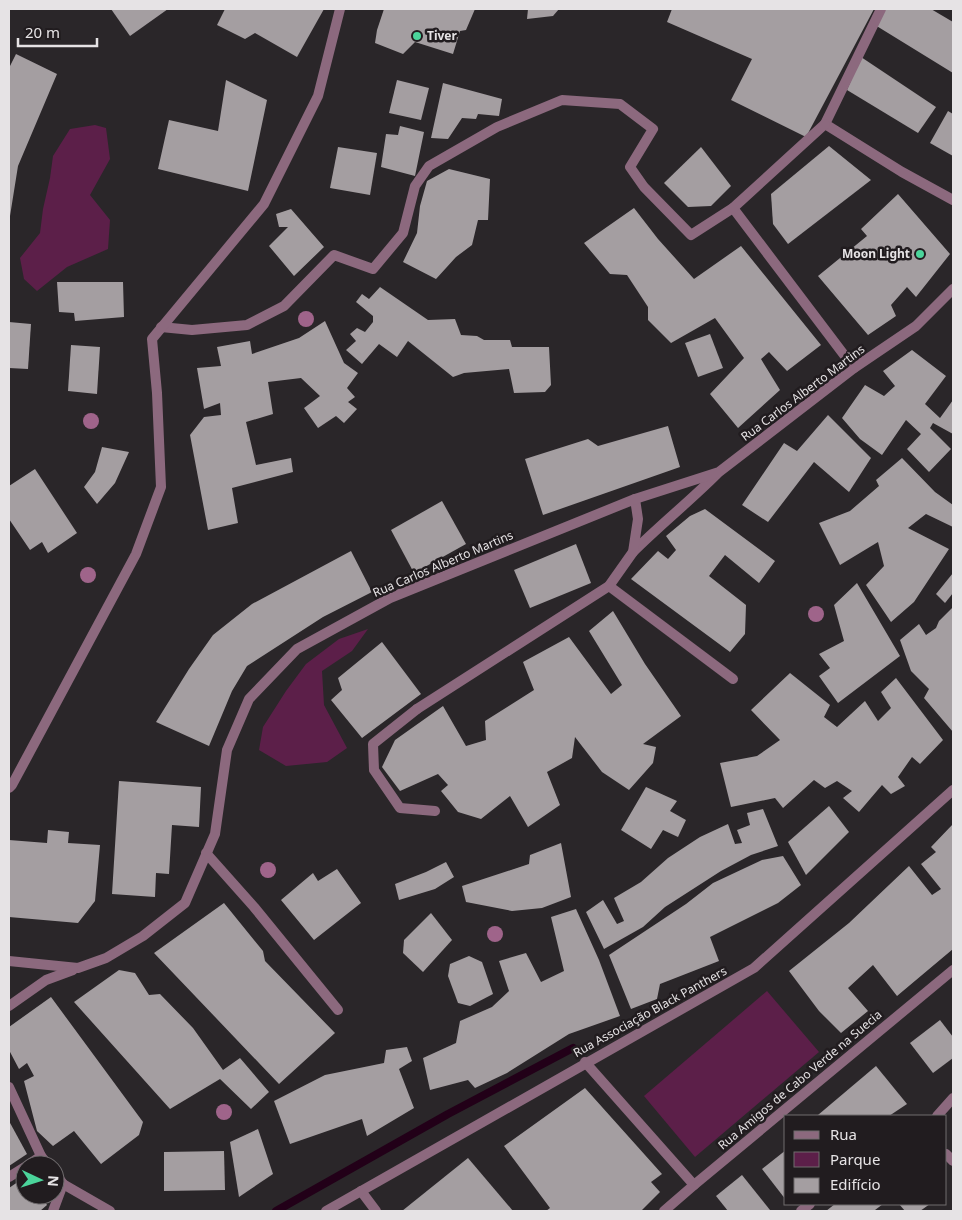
<svg xmlns="http://www.w3.org/2000/svg" width="962" height="1220" viewBox="0 0 962 1220" font-family="'Noto Sans',sans-serif">
<style>
.green{fill:#5c1f49}
.lines{fill:none;stroke-linecap:round;stroke-linejoin:round}
.stream{stroke:#220018;stroke-width:8}
.building{fill:#a49ea1}
.service{stroke:#8c697e;stroke-width:10}
.minor{stroke:#8c697e;stroke-width:10}
.tree{fill:#9f648a}
.poi-dot{fill:#4bd49b;stroke:#211c1f;stroke-width:2}
.labels{text-anchor:middle;stroke-width:5;stroke-linejoin:round;paint-order:stroke}
.poi-label{font-size:12px;font-weight:bold;fill:#e6e3e5;stroke:#211c1f;text-anchor:start}
.street-label{font-size:12px;fill:#e6e3e5;stroke:#211c1f}
</style>
<rect width="100%" height="100%" fill="#2a2629"/>
<g class="green">
<polygon points="95,125 106,128 110,159 90,195 110,220 108,249 67,267 37,291 24,279 20,258 40,233 43,209 50,178 53,156 70,129"/>
<polygon points="368,629 352,651 322,671 324,705 347,748 327,762 286,766 259,750 263,727 286,691 306,664 339,639"/>
<polygon points="767,991 819,1052 695,1157 644,1096"/>
</g>
<g class="lines">
<polyline class="stream" points="276,1211 448,1114 573,1048"/>
</g>
<g class="building">
<polygon points="111,9 168,9 130,36"/>
<polygon points="225,9 324,9 297,57 255,33 245,39 217,25"/>
<polygon points="384,9 475,9 466,30 460,31 453,54 415,42 403,54 375,43 377,30"/>
<polygon points="528,9 559,9 553,16 527,19"/>
<polygon points="672,9 874,9 806,137 731,100 752,59 667,22"/>
<polygon points="883,9 931,9 953,22 953,73 875,25"/>
<polygon points="16,54 57,74 18,166 10,216 9,68"/>
<polygon points="861,57 936,107 918,133 847,90"/>
<polygon points="226,80 267,100 248,191 158,169 169,120 218,131"/>
<polygon points="397,80 429,88 421,120 389,113"/>
<polygon points="443,83 502,99 499,116 478,114 476,119 462,118 448,139 431,138"/>
<polygon points="948,111 953,114 953,156 930,143"/>
<polygon points="400,126 424,132 415,176 381,167 386,134 398,135"/>
<polygon points="829,146 871,180 788,244 773,224 771,194"/>
<polygon points="338,147 377,153 370,195 330,188"/>
<polygon points="701,147 731,186 711,206 688,207 664,183"/>
<polygon points="449,169 490,179 488,220 478,220 472,245 456,257 436,279 403,262 417,233 420,206 427,181"/>
<polygon points="898,194 950,254 916,297 907,287 891,305 896,316 868,335 818,276 867,236 861,229"/>
<polygon points="634,208 658,239 694,279 741,246 821,345 787,371 769,352 761,359 780,390 738,428 710,394 744,358 715,318 671,343 648,320 648,307 627,275 610,274 584,243"/>
<polygon points="291,209 324,247 294,276 269,246 288,227 279,227 276,214"/>
<polygon points="57,282 123,282 124,317 75,321 74,313 59,312"/>
<polygon points="380,287 428,320 455,319 461,335 477,336 484,340 510,340 512,347 549,347 551,385 545,392 514,393 509,369 464,373 453,377 408,341 397,357 379,344 362,364 346,350 356,341 350,334 357,328 365,332 373,322 373,316 356,302 362,294 369,299"/>
<polygon points="325,321 344,363 358,373 347,388 355,397 348,402 357,409 344,423 336,416 318,428 304,408 320,396 301,378 268,382 273,414 246,422 256,465 291,458 293,472 232,488 238,523 208,530 190,435 204,417 221,415 220,403 204,409 197,368 221,366 217,347 250,341 252,354 299,338"/>
<polygon points="9,322 31,324 28,369 9,368"/>
<polygon points="710,334 723,368 698,377 685,343"/>
<polygon points="71,345 100,347 97,394 68,391"/>
<polygon points="912,350 946,376 925,404 940,418 953,400 953,434 933,423 930,428 951,449 929,472 907,449 921,434 906,420 882,455 860,439 842,418 865,385 884,396 895,386 883,371"/>
<polygon points="828,415 871,458 849,492 814,462 768,522 742,505 784,443 797,451"/>
<polygon points="668,426 680,467 543,515 525,459 588,439 598,446"/>
<polygon points="102,447 129,452 115,483 97,504 84,487 95,472"/>
<polygon points="902,458 935,492 953,505 953,527 926,514 908,528 949,549 914,602 891,622 866,585 884,566 878,542 840,565 819,523 850,511 879,486 876,480"/>
<polygon points="35,469 77,533 48,553 42,542 30,550 9,519 9,486"/>
<polygon points="442,501 466,544 414,573 391,530"/>
<polygon points="705,509 775,561 759,583 725,555 709,576 746,605 745,634 730,652 631,579 658,551 668,559 676,550 666,536 690,516"/>
<polygon points="576,544 591,583 530,608 514,570"/>
<polygon points="351,551 372,592 323,617 247,666 232,691 209,746 156,722 189,669 213,635 252,604"/>
<polygon points="953,573 953,593 945,603 936,594"/>
<polygon points="857,583 900,656 838,703 819,676 830,668 819,654 844,641 834,605"/>
<polygon points="953,607 953,732 924,698 929,689 911,671 900,640 919,624 926,635 936,628 939,621"/>
<polygon points="613,611 645,664 681,716 643,744 656,747 653,763 629,790 602,772 575,737 572,758 547,772 560,805 528,827 510,796 481,819 458,812 441,791 448,785 438,774 400,791 382,767 395,740 443,706 466,746 486,740 485,721 534,690 523,662 569,637 611,694 622,685 589,631"/>
<polygon points="382,642 421,694 362,738 331,700 342,690 338,678"/>
<polygon points="790,673 830,705 824,717 837,727 865,701 878,721 891,708 881,692 896,678 943,740 920,764 912,757 898,777 905,786 891,794 882,785 859,812 843,798 852,791 837,781 825,788 814,780 783,808 775,798 731,807 720,763 757,756 780,740 751,710"/>
<polygon points="119,781 201,787 199,827 172,825 169,874 156,873 155,897 112,894"/>
<polygon points="646,787 677,801 670,811 686,820 678,837 663,830 651,849 621,830"/>
<polygon points="829,806 849,832 806,875 788,842"/>
<polygon points="763,809 778,846 751,855 721,871 665,907 643,927 604,949 586,912 603,900 617,924 624,921 614,898 641,882 668,858 700,837 728,824 735,844 742,843 737,830 750,825 747,813"/>
<polygon points="953,824 953,949 897,996 873,965 848,988 868,1011 841,1033 819,1011 789,971 849,923 909,866 932,895 941,889 921,864 936,852 931,847"/>
<polygon points="48,830 69,832 68,843 100,845 95,901 78,923 9,917 9,840 47,843"/>
<polygon points="561,843 571,897 542,908 512,911 466,902 462,886 529,864 530,855"/>
<polygon points="783,856 801,885 778,903 710,937 719,961 660,984 657,999 631,1009 609,955 686,904 713,883 762,860"/>
<polygon points="446,862 454,877 435,889 399,900 395,884 426,872"/>
<polygon points="337,869 361,903 314,940 281,900 313,873 318,881"/>
<polygon points="224,903 263,951 265,961 335,1033 279,1084 154,953"/>
<polygon points="576,909 599,960 620,1016 569,1034 507,1073 475,1088 468,1080 430,1090 423,1058 456,1043 460,1021 492,1007 509,991 499,961 526,953 541,982 564,971 551,917"/>
<polygon points="431,913 452,940 423,972 403,953 404,940"/>
<polygon points="469,956 482,962 493,994 470,1006 458,1003 448,976 450,964"/>
<polygon points="119,970 135,973 149,995 160,994 193,1028 223,1070 240,1058 269,1092 251,1109 220,1079 170,1109 74,1002"/>
<polygon points="51,997 143,1122 139,1135 101,1164 74,1131 53,1146 37,1131 24,1081 34,1076 27,1063 19,1069 9,1050 9,1027"/>
<polygon points="940,1020 953,1037 953,1058 933,1073 910,1043"/>
<polygon points="407,1047 412,1061 399,1069 414,1108 367,1136 362,1119 290,1144 274,1101 325,1075 384,1063 386,1050"/>
<polygon points="876,1066 907,1104 889,1116 819,1116 818,1115"/>
<polygon points="585,1088 662,1174 651,1182 660,1192 641,1211 546,1211 550,1208 504,1146"/>
<polygon points="9,1121 27,1154 9,1166"/>
<polygon points="258,1129 273,1174 239,1197 230,1142"/>
<polygon points="786,1150 786,1200 762,1169"/>
<polygon points="224,1151 225,1190 164,1191 164,1152"/>
<polygon points="468,1158 513,1211 402,1211"/>
<polygon points="742,1175 770,1210 769,1211 728,1211 716,1196"/>
<polygon points="25,1177 25,1195 41,1195 47,1205 40,1211 9,1211 9,1188"/>
<polygon points="835,1204 883,1204 875,1210 876,1211 826,1211"/>
<polygon points="899,1204 930,1204 920,1211 905,1211"/>
</g>
<g class="lines">
<g class="service">
<polyline points="417,709 373,744 374,770 400,808 435,811"/>
<polyline points="206,853 254,907 338,1010"/>
<polyline points="937,1116 953,1098"/>
<polyline points="946,1154 953,1161"/>
<polyline points="361,1191 376,1211"/>
<polyline points="801,1211 810,1204"/>
</g>
<g class="minor">
<polyline points="881,9 825,124 902,172 953,200"/>
<polyline points="733,208 854,368"/>
<polyline points="161,327 192,330 247,325 284,306 334,255 373,269 403,233 415,186 429,166 497,127 562,100 620,104 653,129 630,167 644,187 691,235 733,208 825,124"/>
<path d="M633,552C660,525 690,501 717,474"/>
<polyline points="609,586 733,679"/>
<polyline points="417,709 609,586 633,552 638,519 635,499"/>
<polyline points="9,788 12,785 136,554 161,487 157,393 152,339 264,204 318,96 340,9"/>
<polyline points="9,961 78,968 106,958 143,936 185,903 215,834 227,750 249,699 297,649 390,598 635,499 719,472 854,368 916,326 953,289"/>
<polyline points="9,1006 46,980 73,970"/>
<polyline points="585,1062 694,1185"/>
<polyline points="9,1087 41,1156"/>
<polyline points="28,1165 41,1156 48,1165"/>
<polyline points="9,1177 25,1167"/>
<polyline points="63,1184 110,1211"/>
<polyline points="53,1211 63,1184 55,1173"/>
<polyline points="326,1211 754,968 953,790"/>
<polyline points="664,1211 694,1185 953,970"/>
</g>
</g>
<g class="tree">
<circle cx="306" cy="319" r="8"/>
<circle cx="91" cy="421" r="8"/>
<circle cx="88" cy="575" r="8"/>
<circle cx="816" cy="614" r="8"/>
<circle cx="268" cy="870" r="8"/>
<circle cx="495" cy="934" r="8"/>
<circle cx="224" cy="1112" r="8"/>
</g>
<g class="poi-dot">
<circle cx="417" cy="36" r="5"/>
<circle cx="920" cy="254" r="5"/>
</g>
<g class="labels">
<g class="poi-label">
<text x="427" y="40">Tiver</text>
<text x="910" y="258" text-anchor="end">Moon Light</text>
</g>
<g class="street-label">
<text transform="translate(803 393) rotate(-37)" y="4">Rua Carlos Alberto Martins</text>
<text transform="translate(443 564) rotate(-23)" y="4">Rua Carlos Alberto Martins</text>
<text transform="translate(650 1012) rotate(-29)" y="4">Rua Associação Black Panthers</text>
<text transform="translate(800 1080) rotate(-40)" y="4">Rua Amigos de Cabo Verde na Suecia</text>
</g>
</g>
<rect width="962" height="1220" fill="none" stroke="#e6e3e5" stroke-width="20"/>
<rect x="784" y="1115" width="162" height="90" fill="#211c1f" stroke="#706c6e"/>
<rect x="794" y="1131" width="25" height="8" fill="#8c697e" stroke="#706c6e"/>
<text x="830" y="1140" font-size="15" fill="#e6e3e5">Rua</text>
<rect x="794" y="1152" width="25" height="15" fill="#5c1f49" stroke="#706c6e"/>
<text x="830" y="1165" font-size="15" fill="#e6e3e5">Parque</text>
<rect x="794" y="1178" width="25" height="15" fill="#a49ea1" stroke="#706c6e"/>
<text x="830" y="1190" font-size="15" fill="#e6e3e5">Edifício</text>
<g transform="translate(40 1180) rotate(94)"><circle r="24" fill="#211c1f" stroke="#706c6e"/>
<path d="M0-4L9 19L0 12L-9 19Z" fill="#4bd49b"/>
<text y="-8" font-size="14" font-weight="bold" text-anchor="middle" fill="#e6e3e5">N</text>
</g>
<path d="M18 38v8h79v-8" fill="none" stroke="#e6e3e5" stroke-width="2.5"/>
<text x="25" y="38" font-size="15" fill="#e6e3e5" stroke="#211c1f" stroke-width="4" paint-order="stroke">20 m</text>
</svg>
